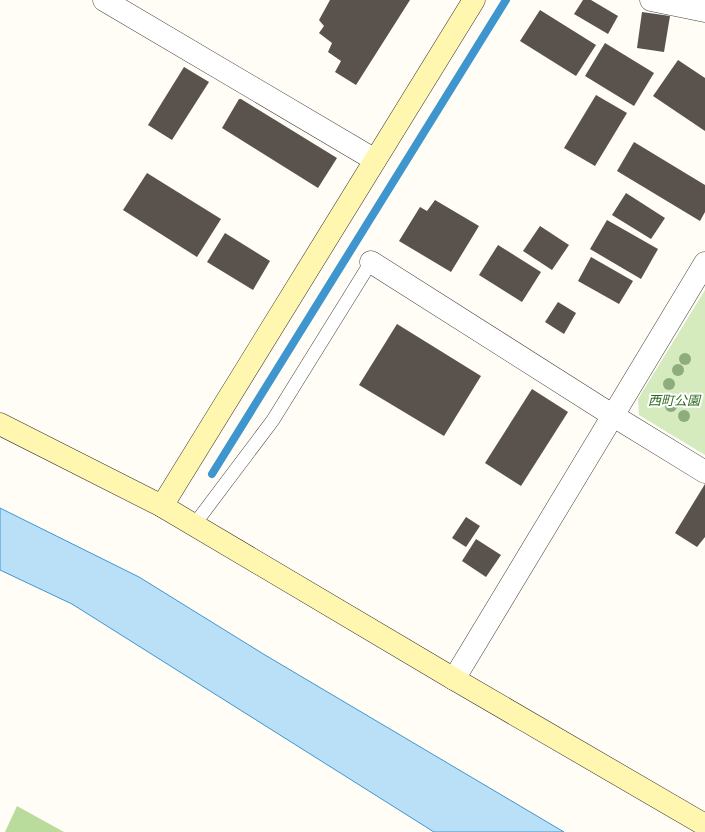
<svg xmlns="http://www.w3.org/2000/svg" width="705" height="832" viewBox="0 0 705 832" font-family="'Roboto Serif','Noto Sans JP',serif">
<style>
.green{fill:#d5ebbd}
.forest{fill:#b9dc9c}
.water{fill:#b9e0f7;stroke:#3f96cf}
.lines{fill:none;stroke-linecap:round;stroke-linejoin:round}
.stream{stroke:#3f96cf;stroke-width:8}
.building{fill:#5a524d}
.lane-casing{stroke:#444;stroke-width:14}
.street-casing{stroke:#444;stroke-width:23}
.secondary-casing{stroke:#333;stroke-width:23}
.lane{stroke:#fff;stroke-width:13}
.street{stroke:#fff;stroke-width:22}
.secondary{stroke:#fff6b0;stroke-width:22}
.tree{fill:#8dad7f}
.labels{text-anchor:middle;stroke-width:4;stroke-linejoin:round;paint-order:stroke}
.park-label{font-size:13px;font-style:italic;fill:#2f6b1f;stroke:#fff}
</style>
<rect width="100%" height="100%" fill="#fffdf5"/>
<polygon class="green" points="705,290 705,455 639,415 638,399"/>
<polygon class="forest" points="17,806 64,832 5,832"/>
<polygon class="water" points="0,508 139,577 265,655 564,832 434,832 72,604 0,570"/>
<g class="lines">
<polyline class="stream" points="212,474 506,0"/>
</g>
<g class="building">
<polygon points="330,0 410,0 356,85 335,72 341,61 328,52 332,43 319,33 324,26 319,20"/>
<polygon points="583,0 591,0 618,16 608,34 574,14"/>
<polygon points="540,10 596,45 576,76 520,41"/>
<polygon points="642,12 670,16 664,52 637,48"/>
<polygon points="605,43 654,73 634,106 585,76"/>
<polygon points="678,60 705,78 705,131 653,96"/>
<polygon points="184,67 209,82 172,140 148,125"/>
<polygon points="596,95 627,113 595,166 564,148"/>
<polygon points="239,99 241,99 337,158 318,188 222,128"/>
<polygon points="634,142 705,185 705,212 700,221 617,171"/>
<polygon points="147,173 221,219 197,257 123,210"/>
<polygon points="626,193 665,218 651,239 612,215"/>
<polygon points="435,200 479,226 451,272 399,241 420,207 427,211"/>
<polygon points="607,220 658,249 641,279 590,249"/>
<polygon points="540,226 569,245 552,270 523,251"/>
<polygon points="225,233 270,261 253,290 207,262"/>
<polygon points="498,245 541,272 522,302 479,275"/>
<polygon points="591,257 633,281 619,304 578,281"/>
<polygon points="558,302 576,313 564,334 545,322"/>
<polygon points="397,324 481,376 444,436 359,385"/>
<polygon points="532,389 568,412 521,486 485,463"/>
<polygon points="705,484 705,537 697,547 675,533"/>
<polygon points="466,517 480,526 466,547 452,538"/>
<polygon points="476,539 501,555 486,577 462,561"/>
</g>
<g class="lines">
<defs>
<polyline id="lane" points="194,525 273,420 371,262"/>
<g id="street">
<polyline points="104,0 375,160"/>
<polyline points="651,0 705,11"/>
<polyline points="371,262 612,415 705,472"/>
<polyline points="454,679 705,263"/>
</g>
<g id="secondary">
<polyline points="0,424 162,506 454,679 705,825"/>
<polyline points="162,506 474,0"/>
</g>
</defs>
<use href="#lane" class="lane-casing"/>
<use href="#street" class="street-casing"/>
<use href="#secondary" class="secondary-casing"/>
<use href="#lane" class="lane"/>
<use href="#street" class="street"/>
<use href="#secondary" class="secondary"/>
</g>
<g class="tree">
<circle cx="685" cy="359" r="6"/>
<circle cx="678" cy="370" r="6"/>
<circle cx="669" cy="384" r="6"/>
<circle cx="660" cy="399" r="6"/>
<circle cx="671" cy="406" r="6"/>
<circle cx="684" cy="416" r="6"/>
</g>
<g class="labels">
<g class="park-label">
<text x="674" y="405">西町公園</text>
</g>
</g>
</svg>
